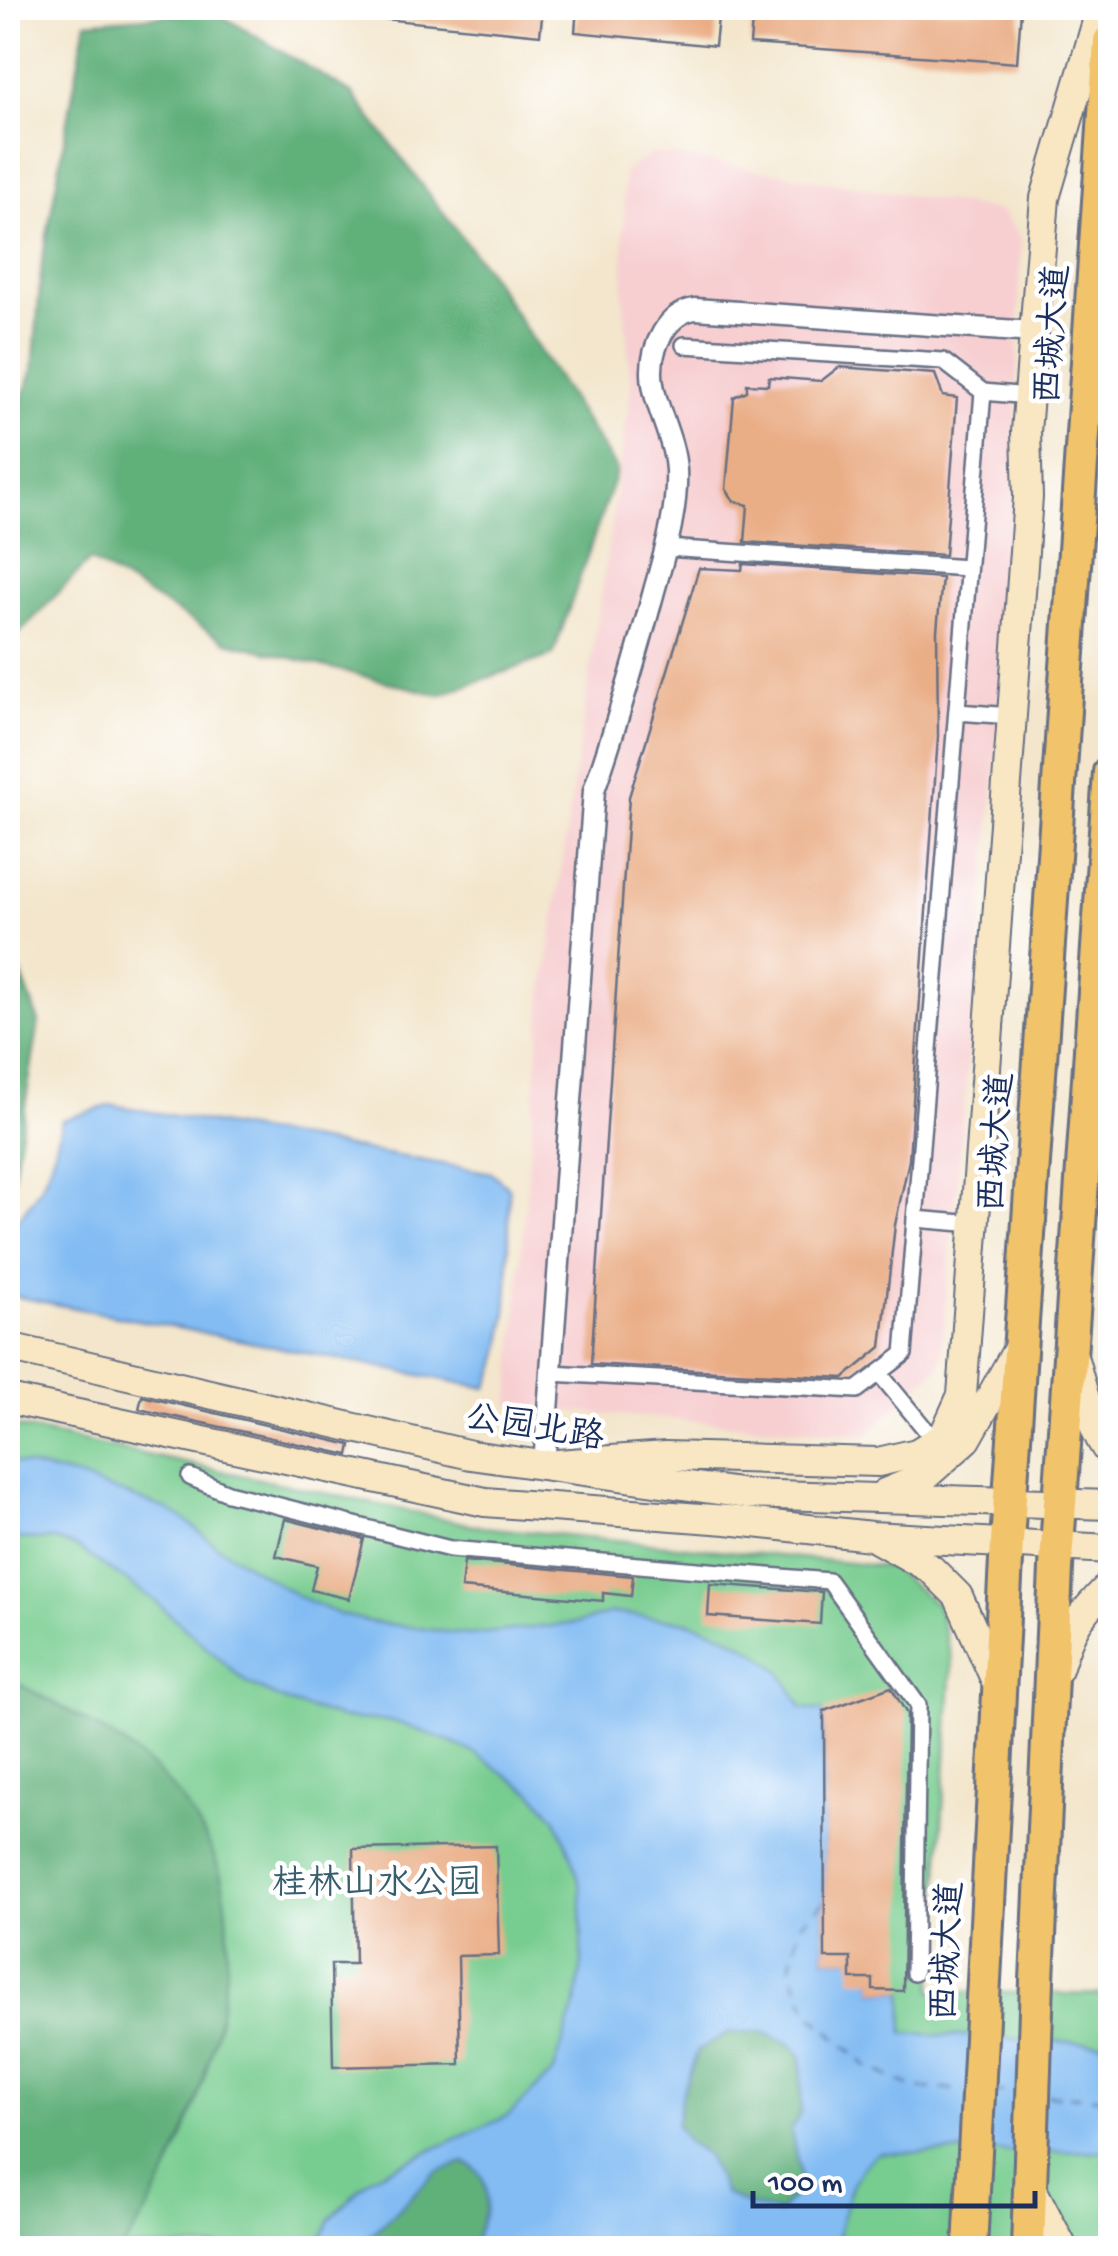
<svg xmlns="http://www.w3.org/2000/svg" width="1118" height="2256" viewBox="0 0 1118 2256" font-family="'Gochi Hand','LXGW WenKai TC',sans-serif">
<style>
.built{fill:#f7cfd1}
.green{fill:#77cc8f;stroke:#497e76;stroke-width:2.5}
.forest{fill:#61b07a;stroke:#3e706c;stroke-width:2.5}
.water{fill:#82bcf3;stroke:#4e76a8;stroke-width:2.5;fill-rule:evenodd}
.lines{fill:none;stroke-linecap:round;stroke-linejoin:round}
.ferry{stroke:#3a598b;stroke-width:2.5;stroke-dasharray:12 10;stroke-linecap:butt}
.building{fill:#eaae87}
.pedestrian-casing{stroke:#676f84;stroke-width:20}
.minor-casing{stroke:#676f84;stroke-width:25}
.secondary-casing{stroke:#676f84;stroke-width:32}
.trunk-casing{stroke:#676f84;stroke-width:38}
.pedestrian{stroke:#fff;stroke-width:15}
.minor{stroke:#fff;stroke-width:20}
.secondary{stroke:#f9e7c3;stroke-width:28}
.trunk{stroke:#f1c36a;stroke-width:32}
.labels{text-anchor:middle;stroke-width:9;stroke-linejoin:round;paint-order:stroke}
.street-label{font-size:35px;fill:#1b2f5e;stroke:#fff}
.park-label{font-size:35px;fill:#375e6d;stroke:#fff}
</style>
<rect width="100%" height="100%" fill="#fff"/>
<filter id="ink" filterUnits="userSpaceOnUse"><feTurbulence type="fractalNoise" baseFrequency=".01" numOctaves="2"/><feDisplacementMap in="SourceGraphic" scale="20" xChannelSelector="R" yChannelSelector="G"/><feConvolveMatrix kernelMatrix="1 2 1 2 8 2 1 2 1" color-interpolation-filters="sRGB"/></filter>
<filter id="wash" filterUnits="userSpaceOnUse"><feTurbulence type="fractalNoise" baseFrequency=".0048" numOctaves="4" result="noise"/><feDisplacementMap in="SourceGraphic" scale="40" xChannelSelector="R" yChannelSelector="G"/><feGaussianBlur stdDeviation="2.25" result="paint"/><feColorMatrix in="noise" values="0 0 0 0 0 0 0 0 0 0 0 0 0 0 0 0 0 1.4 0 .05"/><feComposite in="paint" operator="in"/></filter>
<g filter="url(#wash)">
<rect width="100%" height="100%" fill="#f3e6cc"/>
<polygon class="built" points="652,152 1001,211 1021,238 1011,601 940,1366 866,1435 509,1406 542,1002 631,388 623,294 624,172"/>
<polygon class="green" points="8,1425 482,1527 889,1567 937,1604 952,1660 932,1991 1110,1995 1110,2248 8,2248"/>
<g class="forest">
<polygon points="214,11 353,94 489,273 617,470 553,655 439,695 227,642 90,560 8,645 8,433 33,370 42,262 86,22"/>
<polygon points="8,940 39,1022 13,1178 8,1182"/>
<path d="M8,1678C61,1708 133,1740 172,1788C193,1812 215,1850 222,1881C247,1987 186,2163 123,2248H8Z"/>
<polygon points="763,2032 791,2044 802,2057 801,2112 791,2131 802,2184 779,2213 747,2205 724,2193 707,2156 691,2145 676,2126 681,2096 698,2050 729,2033"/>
<path d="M464,2162C501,2179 484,2221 471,2248H342L348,2243L365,2239L379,2228L436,2172Z"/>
</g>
<g class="water">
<path d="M112,1105L492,1173L509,1188C508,1243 514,1340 487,1388L8,1295V1230C43,1192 51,1170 62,1120Z"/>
<path d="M8,1461L70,1475L164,1508L184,1519L215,1545L299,1597L341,1615L371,1622L470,1635L578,1623L612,1613L689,1622L721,1633L756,1652L781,1672L802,1708L824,1711L825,1958H851L873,1979V1990L903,1991L904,2033L1110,2044V2151L879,2153C849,2170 843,2216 835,2248H471C484,2221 501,2178 464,2162L436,2172L379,2228L365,2239L348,2243L342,2248H317L330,2219L371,2177L508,2116L554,2071L576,2002L582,1963L581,1890L573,1859L556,1819L534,1794L476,1754L449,1741L393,1721L341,1718L290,1703L248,1684L154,1600L76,1547L55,1540L8,1538ZM763,2032L791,2044L802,2057L801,2112L791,2130L802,2185L779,2213L747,2205L724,2193L707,2156L691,2145L676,2126L681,2096L698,2050L729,2033Z"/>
</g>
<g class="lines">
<g class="ferry">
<polyline points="825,1901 800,1924 790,1969 809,2013 867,2066 914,2088 964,2090"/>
<polyline points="992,2092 1019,2093"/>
<polyline points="1047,2095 1110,2098"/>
</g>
</g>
<g id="blocks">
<g class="building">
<polygon points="374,8 543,8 540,35 373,18"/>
<polygon points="577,8 719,8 715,46 575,32"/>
<polygon points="753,8 1021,10 1017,63 750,44"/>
<polygon points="839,367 935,374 943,396 957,398 945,555 745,542 748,505 734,501 726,489 734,397 747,391 747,384 768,385 769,377 821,381"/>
<polygon points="743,564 942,578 937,631 938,736 909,1160 895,1225 881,1347 844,1378 591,1364 629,797 699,568 742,570"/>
<polygon points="142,1396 351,1445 349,1455 139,1409"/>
<polygon points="285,1519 364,1539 349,1599 311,1590 317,1566 276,1556"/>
<polygon points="464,1561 633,1576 631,1596 603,1593 603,1601 461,1588"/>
<polygon points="710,1584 822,1592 820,1624 708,1616"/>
<polygon points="891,1687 907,1714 903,1991 873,1990 873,1979 851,1979 851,1958 825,1958 824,1711"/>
<polygon points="496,1846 499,1955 458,1956 460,2064 333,2067 331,1964 355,1964 353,1849"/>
</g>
</g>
</g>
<g filter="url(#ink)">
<use href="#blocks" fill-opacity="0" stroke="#676f84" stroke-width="2.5"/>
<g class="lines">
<defs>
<g id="pedestrian">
<polyline points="983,392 1029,396"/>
<polyline points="666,548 968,568"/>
<polyline points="957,712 1012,716"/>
<polyline points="915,1219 975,1224"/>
<polyline points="551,1373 857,1390 904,1354 983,392 943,361 684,345"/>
<polyline points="879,1373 935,1441"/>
<polyline points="190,1477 228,1493 450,1549 829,1581 918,1705 914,1973"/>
</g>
<path id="minor" d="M544,1465L594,790C617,724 636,658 654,591C665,552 678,510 676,470C674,436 653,405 652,374C651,347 667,313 695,309L1034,332"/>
<g id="secondary">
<polyline points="8,1347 471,1455 746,1494 1110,1505"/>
<path d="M1072,1353C1081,1381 1091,1433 1110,1453"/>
<polyline points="8,1399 485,1502 727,1520 871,1536 1110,1549"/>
<polyline points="544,1465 666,1456 878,1462 917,1453 943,1437 962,1395 1028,497 1026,432 1045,198 1101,8"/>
<polyline points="885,1493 924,1477 967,1439 1020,1345"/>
<polyline points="877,1539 931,1569 958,1596 999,1688"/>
<path d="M1058,1669C1071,1626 1079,1616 1110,1585"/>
<polyline points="1031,2187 1063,2248"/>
</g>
<g id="trunk">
<polyline points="970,2248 1007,1541 1110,41"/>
<polyline points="1028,2248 1037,1980 1057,1547 1110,772"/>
</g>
</defs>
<use href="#pedestrian" class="pedestrian-casing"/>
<use href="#minor" class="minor-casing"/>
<use href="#secondary" class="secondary-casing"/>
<use href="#trunk" class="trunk-casing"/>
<use href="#pedestrian" class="pedestrian"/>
<use href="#minor" class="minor"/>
<use href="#secondary" class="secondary"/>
<use href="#trunk" class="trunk"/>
</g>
</g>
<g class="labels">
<g class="street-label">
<text transform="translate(1050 334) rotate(-86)" y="12">西城大道</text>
<text transform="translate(994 1142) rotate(-86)" y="12">西城大道</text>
<text transform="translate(535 1425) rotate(9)" y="12">公园北路</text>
<text transform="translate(945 1951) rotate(-87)" y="12">西城大道</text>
</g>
<g class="park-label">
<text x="377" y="1893">桂林山水公园</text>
</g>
</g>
<rect width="1118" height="2256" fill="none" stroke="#fff" stroke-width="40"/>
<path d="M753 2191v15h282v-15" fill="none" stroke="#1b2f5e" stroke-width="5"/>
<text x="768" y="2191" font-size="30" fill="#1b2f5e" stroke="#ffffff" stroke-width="8" paint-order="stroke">100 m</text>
</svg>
